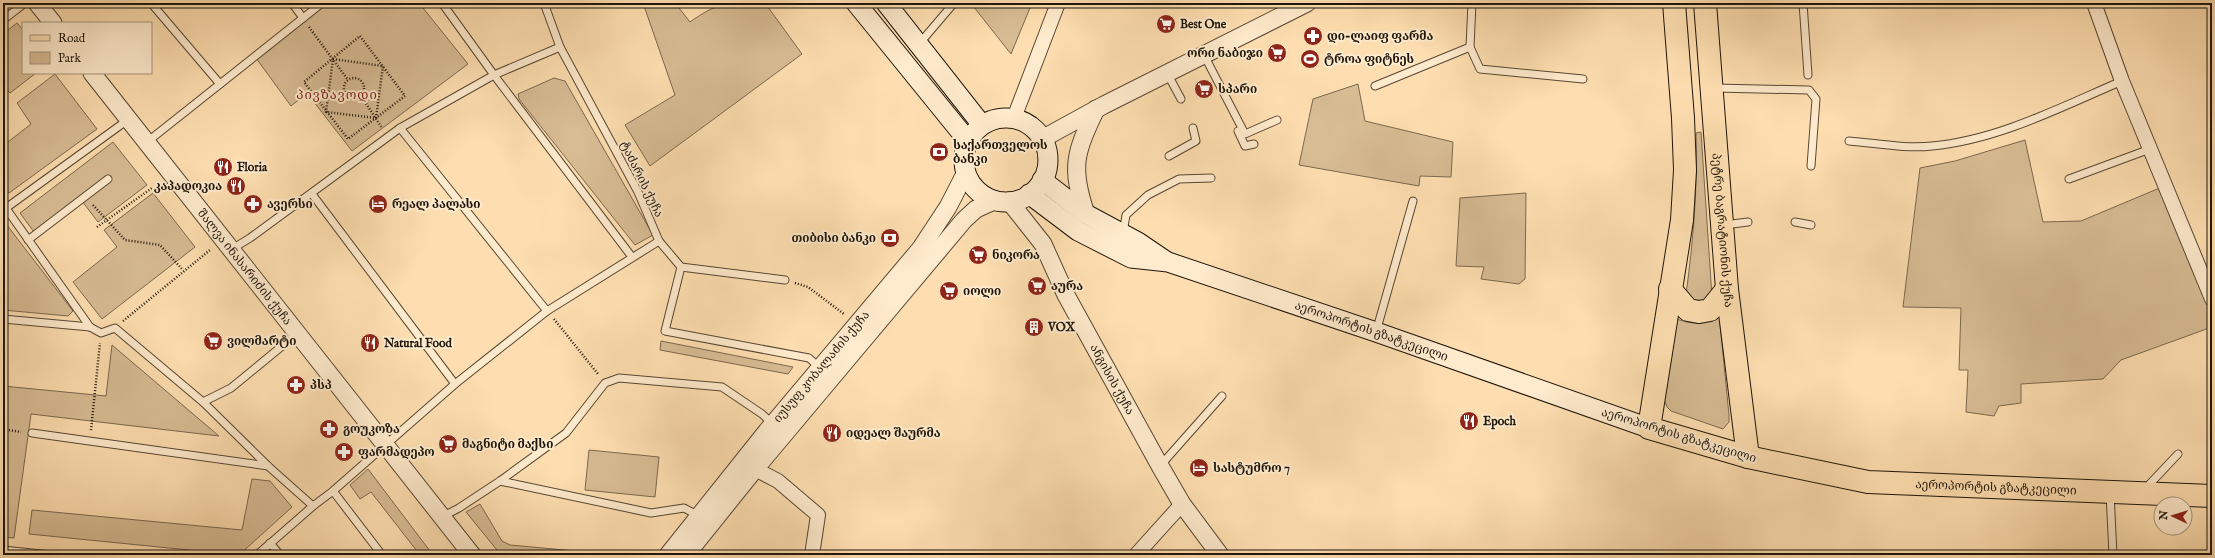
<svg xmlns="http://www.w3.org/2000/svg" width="2215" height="558" viewBox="0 0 2215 558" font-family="'IM FELL English','Noto Serif Georgian',serif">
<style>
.green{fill:#d8bc94;stroke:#7b684f}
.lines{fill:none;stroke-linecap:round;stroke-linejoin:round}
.service-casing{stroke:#564734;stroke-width:9}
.minor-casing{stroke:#564734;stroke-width:16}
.tertiary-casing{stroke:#564734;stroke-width:19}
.secondary-casing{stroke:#1e150a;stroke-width:21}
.primary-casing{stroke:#1e150a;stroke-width:24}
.path{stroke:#1e150a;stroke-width:2.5;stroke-dasharray:1 2;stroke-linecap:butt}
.service{stroke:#feeacc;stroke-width:7}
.minor{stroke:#feeacc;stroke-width:14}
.tertiary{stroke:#feeacc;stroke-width:17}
.secondary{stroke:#feeacc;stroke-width:19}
.primary{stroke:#fedeb0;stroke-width:22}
.labels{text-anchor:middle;stroke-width:4;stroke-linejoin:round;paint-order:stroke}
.poi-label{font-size:12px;font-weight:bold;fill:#1e150a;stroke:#feeacc;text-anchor:start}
.street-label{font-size:12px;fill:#1e150a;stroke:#feeacc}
.neighbourhood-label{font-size:13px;letter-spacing:1px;fill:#7a1f14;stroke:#feeacc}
</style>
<rect width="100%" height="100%" fill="#fedeb0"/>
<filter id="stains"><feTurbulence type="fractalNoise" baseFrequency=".005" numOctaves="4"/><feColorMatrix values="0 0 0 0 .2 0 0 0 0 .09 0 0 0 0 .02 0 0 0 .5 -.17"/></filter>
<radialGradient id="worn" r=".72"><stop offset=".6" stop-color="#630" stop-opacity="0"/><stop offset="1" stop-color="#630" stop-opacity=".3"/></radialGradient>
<g class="green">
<polygon points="327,3 419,3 468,64 352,151 307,93 291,106 256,58"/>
<path d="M643,3H675L690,22C707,10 723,0 745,7L748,3H765L802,54L650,166L625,125L675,95Z"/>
<polygon points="976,3 1032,3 1011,54 973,6"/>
<polygon points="17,23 23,30 23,73 36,73 10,93 3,85 3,34"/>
<polygon points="55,74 97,129 9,193 3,184 3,146 31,124 17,103"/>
<polygon points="554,78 565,81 653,235 635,245 519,99 518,94"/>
<polygon points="1358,84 1365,121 1453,142 1451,177 1420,176 1419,186 1299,165 1313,99"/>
<path d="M1701,132L1712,297L1698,305L1686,295C1693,241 1698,188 1696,133Z"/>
<polygon points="2025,140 2043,222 2081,221 2162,187 2212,305 2212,327 2121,360 2103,379 2021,384 2021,403 1999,406 1994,416 1966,412 1968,370 1959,370 1961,308 1903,307 1920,168 1955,161"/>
<polygon points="113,142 147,185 98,222 82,201 37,236 20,213"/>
<polygon points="153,193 195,247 102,319 73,282 117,247 104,230"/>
<polygon points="1526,193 1525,279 1519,284 1481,279 1484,267 1456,266 1460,198"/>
<polygon points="3,220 73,311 68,316 3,310"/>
<path d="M1719,314L1729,415V422L1723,429L1671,411L1667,407L1664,399L1674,318C1690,324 1706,327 1719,314Z"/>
<polygon points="661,341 793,367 788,374 660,350"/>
<polygon points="112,345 219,436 31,414 14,538 3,537 3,386 106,396"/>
<polygon points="589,450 659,457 655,497 585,490"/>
<polygon points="368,469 433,555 420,555 371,492 360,499 350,485"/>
<polygon points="252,479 270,481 292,507 239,555 29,534 32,510 242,530"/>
<polygon points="480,504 502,541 510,545 620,555 501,555 466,512"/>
</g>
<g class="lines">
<defs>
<g id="service">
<polyline points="151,3 220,84"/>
<polyline points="292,3 303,18"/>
<polyline points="442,3 494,75 632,257"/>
<polyline points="544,3 560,47 638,192 659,241 681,267 785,280"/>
<polyline points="1803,3 1808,75"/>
<polyline points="3,20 25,3"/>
<polyline points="919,44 954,3"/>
<polyline points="1470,47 1472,3"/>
<polyline points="1204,55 1245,134 1277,120"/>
<polyline points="1167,73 1181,99"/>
<polyline points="1375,86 1470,47 1480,69 1583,79"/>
<polyline points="1715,88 1809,90 1816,99 1811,166"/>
<polyline points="400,128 547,311"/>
<polyline points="1238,131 1245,146 1254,144"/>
<path d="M1849,141C1876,143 1905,149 1932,146C1998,140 2061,107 2122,81"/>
<polyline points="147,142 322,3"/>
<polyline points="1169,156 1196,141 1193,128"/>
<polyline points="2069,179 2150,149"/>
<polyline points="312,194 455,384"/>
<polyline points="3,204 90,327 101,333 115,328 203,402 268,466 313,506"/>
<polyline points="3,208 6,208 129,119"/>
<polyline points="1795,222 1811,225"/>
<polyline points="1724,225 1748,222"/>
<polyline points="1123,233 1126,215 1148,195 1179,179 1211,178"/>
<polyline points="28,240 108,179"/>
<polyline points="232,249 250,238 400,128 494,75 560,47"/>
<polyline points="681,267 665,331 809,358 820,368"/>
<polyline points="3,319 90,327"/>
<polyline points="1376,332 1413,201"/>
<polyline points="203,402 231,388 298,333"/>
<polyline points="32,433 268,466"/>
<polyline points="1160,466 1222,396"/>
<polyline points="500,481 651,513 684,508 699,516"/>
<polyline points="2145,489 2178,454"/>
<polyline points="333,491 382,555"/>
<polyline points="2110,493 2113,555"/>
<polyline points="442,517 459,508 500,481 566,433 605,383 619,378 722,387 762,414 773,424"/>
<polyline points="270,543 280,555"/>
<polyline points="3,550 51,555"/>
<polyline points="257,555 313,506 333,491 455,384 547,311 659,241"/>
</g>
<g id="minor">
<polyline points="2094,3 2122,81 2212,299"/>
<polyline points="1014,118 1058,3"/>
<polyline points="755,469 778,481 818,515 812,555"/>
<polyline points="1136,555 1182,504"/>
</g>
<g id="tertiary">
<polyline points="37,3 53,23"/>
<path id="s1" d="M92,73L472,555"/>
<polyline points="1042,139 1104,105 1307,3"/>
<path id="s2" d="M1009,201L1043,244L1066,295L1160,466L1182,504L1220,555"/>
<path d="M1086,214C1070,167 1075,153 1096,109"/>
<path id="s3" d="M668,555L767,431L921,248L948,207L966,172"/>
<polyline points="686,555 755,469 964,220 976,209 996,200"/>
</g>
<g id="secondary">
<polyline points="856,3 968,141"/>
<polyline points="886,3 982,125"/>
<circle cx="1006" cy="160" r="42"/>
<polyline points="1042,180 1086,214 1138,242 1166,261"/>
<path id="s4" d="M1029,194L1078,231L1131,258L1168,262L1376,332L1649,428"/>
</g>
<g id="primary">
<path id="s5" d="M1674,3L1683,118L1685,170L1682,220L1649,428L1748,457L1868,482L2212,496"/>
<path id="s6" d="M1705,3L1727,289L1748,457"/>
<polyline points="1670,289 1688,310 1699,312 1710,310 1727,289"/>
</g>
</defs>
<use href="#service" class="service-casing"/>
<use href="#minor" class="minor-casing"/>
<use href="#tertiary" class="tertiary-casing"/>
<use href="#secondary" class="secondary-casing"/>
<use href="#primary" class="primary-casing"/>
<g class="path">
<polyline points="309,27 348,80"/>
<polygon points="360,36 405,96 348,139 304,82"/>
<polygon points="333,59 383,66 376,118 326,112"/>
<circle cx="354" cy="88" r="10"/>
<polyline points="361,96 382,128"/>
<polyline points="93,205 125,240 160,245 183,270"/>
<polyline points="97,227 152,188"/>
<polyline points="795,283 808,287 844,314"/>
<polyline points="554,319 598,374"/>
<polyline points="123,321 210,250"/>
<polyline points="3,429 21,432"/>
<polyline points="91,430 100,343"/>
</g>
<use href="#service" class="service"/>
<use href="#minor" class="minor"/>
<use href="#tertiary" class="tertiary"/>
<use href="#secondary" class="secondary"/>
<use href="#primary" class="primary"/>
</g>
<defs>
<symbol id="supermarket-disc" viewBox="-11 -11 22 22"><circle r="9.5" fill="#8f2418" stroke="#feeacc"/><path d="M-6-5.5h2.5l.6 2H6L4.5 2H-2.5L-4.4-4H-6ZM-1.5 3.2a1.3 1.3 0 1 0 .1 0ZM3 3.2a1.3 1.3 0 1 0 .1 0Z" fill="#fff"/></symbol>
<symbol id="pharmacy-disc" viewBox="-11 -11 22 22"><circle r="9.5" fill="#8f2418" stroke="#feeacc"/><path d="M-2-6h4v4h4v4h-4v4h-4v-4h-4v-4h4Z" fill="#fff"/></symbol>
<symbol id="stadium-disc" viewBox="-11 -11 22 22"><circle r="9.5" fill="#8f2418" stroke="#feeacc"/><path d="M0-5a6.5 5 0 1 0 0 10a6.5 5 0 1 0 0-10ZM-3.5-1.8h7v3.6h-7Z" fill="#fff"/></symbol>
<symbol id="bank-disc" viewBox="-11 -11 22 22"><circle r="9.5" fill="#8f2418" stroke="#feeacc"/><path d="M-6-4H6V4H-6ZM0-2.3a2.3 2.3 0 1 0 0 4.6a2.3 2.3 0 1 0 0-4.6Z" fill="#fff"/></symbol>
<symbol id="restaurant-disc" viewBox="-11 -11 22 22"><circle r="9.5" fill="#8f2418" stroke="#feeacc"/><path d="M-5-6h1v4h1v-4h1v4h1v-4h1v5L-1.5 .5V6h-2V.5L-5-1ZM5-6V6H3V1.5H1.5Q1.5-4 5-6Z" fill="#fff"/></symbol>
<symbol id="hotel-disc" viewBox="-11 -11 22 22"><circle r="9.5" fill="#8f2418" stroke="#feeacc"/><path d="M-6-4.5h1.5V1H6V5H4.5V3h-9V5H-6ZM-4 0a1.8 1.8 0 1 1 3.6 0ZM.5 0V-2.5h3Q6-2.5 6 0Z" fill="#fff"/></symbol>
<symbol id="building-disc" viewBox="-11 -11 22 22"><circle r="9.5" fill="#8f2418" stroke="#feeacc"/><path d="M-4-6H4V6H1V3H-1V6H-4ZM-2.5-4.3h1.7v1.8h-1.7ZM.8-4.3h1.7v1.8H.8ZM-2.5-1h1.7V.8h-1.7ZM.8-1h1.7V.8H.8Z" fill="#fff"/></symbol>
</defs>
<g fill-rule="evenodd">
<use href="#supermarket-disc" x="1155" y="13" width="22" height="22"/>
<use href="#pharmacy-disc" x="1302" y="25" width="22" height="22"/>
<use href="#supermarket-disc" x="1266" y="42" width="22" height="22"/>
<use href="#stadium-disc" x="1299" y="48" width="22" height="22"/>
<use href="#supermarket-disc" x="1193" y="78" width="22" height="22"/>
<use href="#bank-disc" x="928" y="141" width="22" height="22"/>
<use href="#restaurant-disc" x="212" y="156" width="22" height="22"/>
<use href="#restaurant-disc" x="225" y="175" width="22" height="22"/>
<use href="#pharmacy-disc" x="242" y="193" width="22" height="22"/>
<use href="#hotel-disc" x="367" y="193" width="22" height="22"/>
<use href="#bank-disc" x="879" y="227" width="22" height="22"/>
<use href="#supermarket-disc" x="967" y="244" width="22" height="22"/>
<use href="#supermarket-disc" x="1026" y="275" width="22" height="22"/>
<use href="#supermarket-disc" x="938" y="280" width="22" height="22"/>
<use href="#building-disc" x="1023" y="316" width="22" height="22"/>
<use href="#supermarket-disc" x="202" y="330" width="22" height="22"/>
<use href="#restaurant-disc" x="359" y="332" width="22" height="22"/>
<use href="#pharmacy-disc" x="285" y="374" width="22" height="22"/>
<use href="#restaurant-disc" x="1458" y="410" width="22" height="22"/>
<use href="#pharmacy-disc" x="318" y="418" width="22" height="22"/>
<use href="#restaurant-disc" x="821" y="422" width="22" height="22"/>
<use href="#supermarket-disc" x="437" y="433" width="22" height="22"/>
<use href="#pharmacy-disc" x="333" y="441" width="22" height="22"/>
<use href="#hotel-disc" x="1188" y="457" width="22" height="22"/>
</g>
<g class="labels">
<g class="poi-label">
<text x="1180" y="28">Best One</text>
<text x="1327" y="40">დი-ლაიფ ფარმა</text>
<text x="1263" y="57" text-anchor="end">ორი ნაბიჯი</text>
<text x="1324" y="63">ტროა ფიტნეს</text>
<text x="1218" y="93">სპარი</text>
<text x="953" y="149">საქართველოს<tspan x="953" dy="14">ბანკი</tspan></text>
<text x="237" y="171">Floria</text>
<text x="222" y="190" text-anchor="end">კაპადოკია</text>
<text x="267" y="208">ავერსი</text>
<text x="392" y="208">რეალ პალასი</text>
<text x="876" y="242" text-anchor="end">თიბისი ბანკი</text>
<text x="992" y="259">ნიკორა</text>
<text x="1051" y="290">აურა</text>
<text x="963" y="295">იოლი</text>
<text x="1048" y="331">VOX</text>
<text x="227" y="345">ვილმარტი</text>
<text x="384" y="347">Natural Food</text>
<text x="310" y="389">პსპ</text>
<text x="1483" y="425">Epoch</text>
<text x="343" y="433">გოუკოზა</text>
<text x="846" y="437">იდეალ შაურმა</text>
<text x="462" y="448">მაგნიტი მაქსი</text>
<text x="358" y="456">ფარმადეპო</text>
<text x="1213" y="472">სასტუმრო 7</text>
</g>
<g class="street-label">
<text transform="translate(642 179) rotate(64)" y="4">ტაძარის ქუჩა</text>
<text dy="4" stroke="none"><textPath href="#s6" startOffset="228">პეტრე ბაგრატიონის ქუჩა</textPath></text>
<text dy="4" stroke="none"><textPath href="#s1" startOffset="247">შალვა ინასარიძის ქუჩა</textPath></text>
<text dy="4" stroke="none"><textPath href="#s4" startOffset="373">აეროპორტის გზატკეცილი</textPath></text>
<text dy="4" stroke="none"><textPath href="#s3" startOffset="243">იუსუფ კობალაძის ქუჩა</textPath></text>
<text dy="4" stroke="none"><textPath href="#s2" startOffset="207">ანგისის ქუჩა</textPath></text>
<text transform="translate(1679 435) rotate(17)" y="4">აეროპორტის გზატკეცილი</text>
<text dy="4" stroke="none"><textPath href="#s5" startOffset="782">აეროპორტის გზატკეცილი</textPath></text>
</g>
<g class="neighbourhood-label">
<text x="337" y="99">პივზავოდი</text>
</g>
</g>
<rect width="2215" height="558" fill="none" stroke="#fedeb0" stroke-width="16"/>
<rect x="4" y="4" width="2207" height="550" fill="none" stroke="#1e150a" stroke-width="2"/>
<rect x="8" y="8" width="2199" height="542" fill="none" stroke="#1e150a"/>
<rect x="22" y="22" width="130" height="52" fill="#feeacc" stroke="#a4957e"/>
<rect x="30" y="35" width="20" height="6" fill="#fedeb0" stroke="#a4957e"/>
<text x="58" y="42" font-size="12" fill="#1e150a">Road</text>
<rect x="30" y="52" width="20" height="12" fill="#d8bc94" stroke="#a4957e"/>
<text x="58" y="62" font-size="12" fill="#1e150a">Park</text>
<g transform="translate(2173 516) rotate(274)"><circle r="19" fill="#feeacc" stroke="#a4957e"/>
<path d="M0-3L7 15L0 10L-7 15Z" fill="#8f2418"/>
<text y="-6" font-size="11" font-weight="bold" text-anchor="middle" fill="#1e150a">N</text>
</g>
<rect width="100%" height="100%" filter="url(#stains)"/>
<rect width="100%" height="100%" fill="url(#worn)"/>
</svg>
